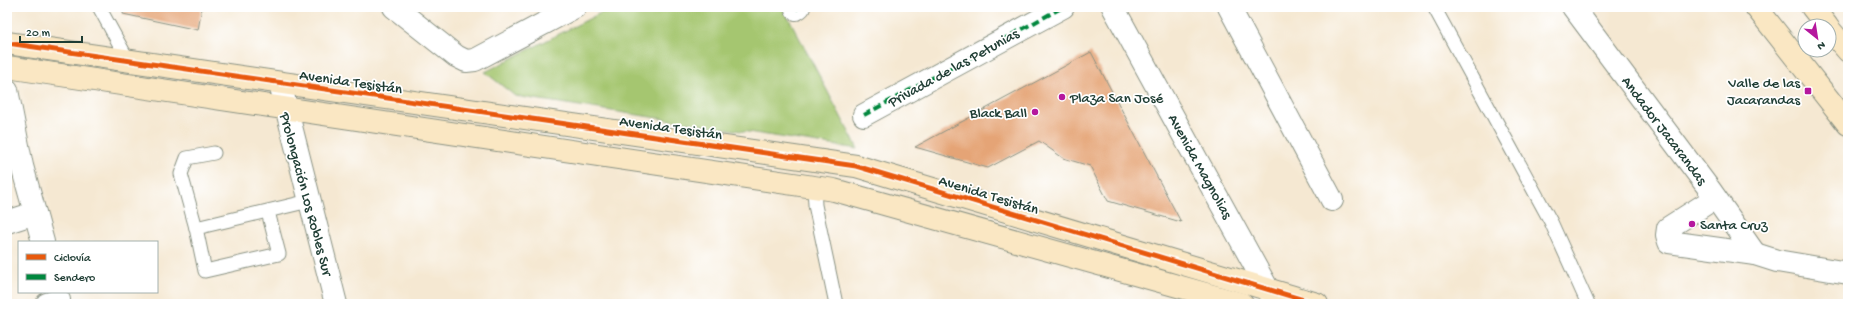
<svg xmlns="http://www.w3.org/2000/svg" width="1855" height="311" viewBox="0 0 1855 311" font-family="'Gochi Hand',sans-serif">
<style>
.green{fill:#a5c66f;stroke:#628252}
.building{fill:#e5a476}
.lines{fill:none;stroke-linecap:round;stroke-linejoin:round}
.lane-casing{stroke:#8a9283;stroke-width:15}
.street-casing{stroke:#8a9283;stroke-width:24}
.secondary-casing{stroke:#8a9283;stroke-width:24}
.lane{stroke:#fff;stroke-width:13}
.street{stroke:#fff;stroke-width:22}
.secondary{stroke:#fae7c3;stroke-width:22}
.quiet{stroke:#00873e;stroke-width:4;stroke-dasharray:8 4;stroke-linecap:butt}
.cycleway-casing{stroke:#fff;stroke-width:8}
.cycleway{stroke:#e8590c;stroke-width:5}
.poi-dot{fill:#b5179e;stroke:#fff;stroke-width:1.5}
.labels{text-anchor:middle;stroke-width:3.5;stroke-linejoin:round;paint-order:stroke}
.street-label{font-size:15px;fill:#1f3d34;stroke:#fff}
.poi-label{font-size:15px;fill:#1f3d34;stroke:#fff;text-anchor:end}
</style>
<rect width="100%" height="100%" fill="#fff"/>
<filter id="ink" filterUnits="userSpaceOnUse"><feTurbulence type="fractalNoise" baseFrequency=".025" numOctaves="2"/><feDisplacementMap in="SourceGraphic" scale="8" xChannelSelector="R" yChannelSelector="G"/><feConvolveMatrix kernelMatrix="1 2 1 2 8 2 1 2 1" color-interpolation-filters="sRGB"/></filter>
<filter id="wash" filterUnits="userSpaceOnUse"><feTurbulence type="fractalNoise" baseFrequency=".012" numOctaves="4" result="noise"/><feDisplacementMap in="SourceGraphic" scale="16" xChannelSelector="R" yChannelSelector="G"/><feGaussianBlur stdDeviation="0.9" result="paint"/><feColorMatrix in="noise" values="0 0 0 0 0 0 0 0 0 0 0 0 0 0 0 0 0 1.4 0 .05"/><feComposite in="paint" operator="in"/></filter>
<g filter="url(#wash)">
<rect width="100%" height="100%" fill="#f5e8d2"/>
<polygon class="green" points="612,7 783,7 858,149 515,96 485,72"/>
<g id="blocks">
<g class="building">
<polygon points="124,7 202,7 198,30 123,14"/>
<polygon points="1091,52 1181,222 1108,201 1090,166 1063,158 1039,141 988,168 915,147"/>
</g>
</g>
</g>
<g filter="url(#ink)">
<use href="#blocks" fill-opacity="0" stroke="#8a9283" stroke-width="1"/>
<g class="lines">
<defs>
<g id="lane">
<polyline points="99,7 128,60"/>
<polyline points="1434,7 1551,222 1588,304"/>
<polyline points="214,153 187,158 181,174 196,228 205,271 279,254 268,212"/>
<polyline points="814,187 815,205 836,304"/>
<polyline points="196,228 309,201"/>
</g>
<g id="street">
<polyline points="394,7 456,56 466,61 475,60 575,7"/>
<polyline points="1113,7 1276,304"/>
<polyline points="1229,7 1332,200"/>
<polyline points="1573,7 1710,190 1755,254"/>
<polyline points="796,9 799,7"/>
<polyline points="280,83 336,304"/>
<polyline points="7,90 22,166 43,242"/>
<polyline points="864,115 1063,7"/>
<polyline points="1715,198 1668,228 1667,235 1669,242 1755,254 1777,261 1848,273"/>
<polyline points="7,222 35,213"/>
<polyline points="47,304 59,300"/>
</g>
<g id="secondary">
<polyline points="1756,7 1848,124"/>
<polyline points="1812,7 1827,26"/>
<polyline points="1829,29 1848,51"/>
<polyline points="7,43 856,166 1317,304"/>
<polyline points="7,67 834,190 1242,304"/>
</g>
</defs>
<use href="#lane" class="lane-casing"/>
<use href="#street" class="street-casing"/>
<use href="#secondary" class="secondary-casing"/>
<use href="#lane" class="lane"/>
<use href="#street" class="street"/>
<use href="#secondary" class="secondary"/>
<g class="quiet">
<polyline points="796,9 799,7"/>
<polyline points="864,115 1063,7"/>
</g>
<defs>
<polyline id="cycleway" points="7,43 856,166 1317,304"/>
</defs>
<use href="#cycleway" class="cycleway-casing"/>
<use href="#cycleway" class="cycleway"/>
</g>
</g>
<g class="poi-dot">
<rect x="1804" y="87" width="8" height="8" rx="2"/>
<circle cx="1062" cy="97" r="4"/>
<circle cx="1035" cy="112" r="4"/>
<circle cx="1692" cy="224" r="4"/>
</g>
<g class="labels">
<g class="street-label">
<text transform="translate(953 67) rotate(-29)" y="5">Privada de las Petunias</text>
<text transform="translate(351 81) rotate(8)" y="5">Avenida Tesistán</text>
<text transform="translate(671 127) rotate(8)" y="5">Avenida Tesistán</text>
<text transform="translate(1665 130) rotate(53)" y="5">Andador Jacarandas</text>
<text transform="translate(1201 166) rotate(61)" y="5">Avenida Magnolias</text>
<text transform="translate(307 194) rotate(75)" y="5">Prolongación Los Robles Sur</text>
<text transform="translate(989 194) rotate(17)" y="5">Avenida Tesistán</text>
</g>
<g class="poi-label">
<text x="1800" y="87">Valle de las<tspan x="1800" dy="17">Jacarandas</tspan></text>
<text x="1070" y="102" text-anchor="start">Plaza San José</text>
<text x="1027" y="117">Black Ball</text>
<text x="1700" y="229" text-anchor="start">Santa Cruz</text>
</g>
</g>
<rect width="1855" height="311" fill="none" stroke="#fff" stroke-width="24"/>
<rect x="18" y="241" width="140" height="52" fill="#ffffff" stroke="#a5b1ae"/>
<rect x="26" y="254" width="20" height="6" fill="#e8590c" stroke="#a5b1ae"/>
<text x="54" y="261" font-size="12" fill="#1f3d34">Ciclovía</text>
<rect x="26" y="274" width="20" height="6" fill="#00873e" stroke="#a5b1ae"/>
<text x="54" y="281" font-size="12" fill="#1f3d34">Sendero</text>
<g transform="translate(1817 38) rotate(150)"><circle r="19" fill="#ffffff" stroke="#a5b1ae"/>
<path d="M0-3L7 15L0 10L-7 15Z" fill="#b5179e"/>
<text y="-6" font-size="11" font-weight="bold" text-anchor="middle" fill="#1f3d34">N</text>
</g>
<path d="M20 36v6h62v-6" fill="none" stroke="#1f3d34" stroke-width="2"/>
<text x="26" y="36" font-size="12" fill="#1f3d34" stroke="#ffffff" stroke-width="3" paint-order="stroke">20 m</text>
</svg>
